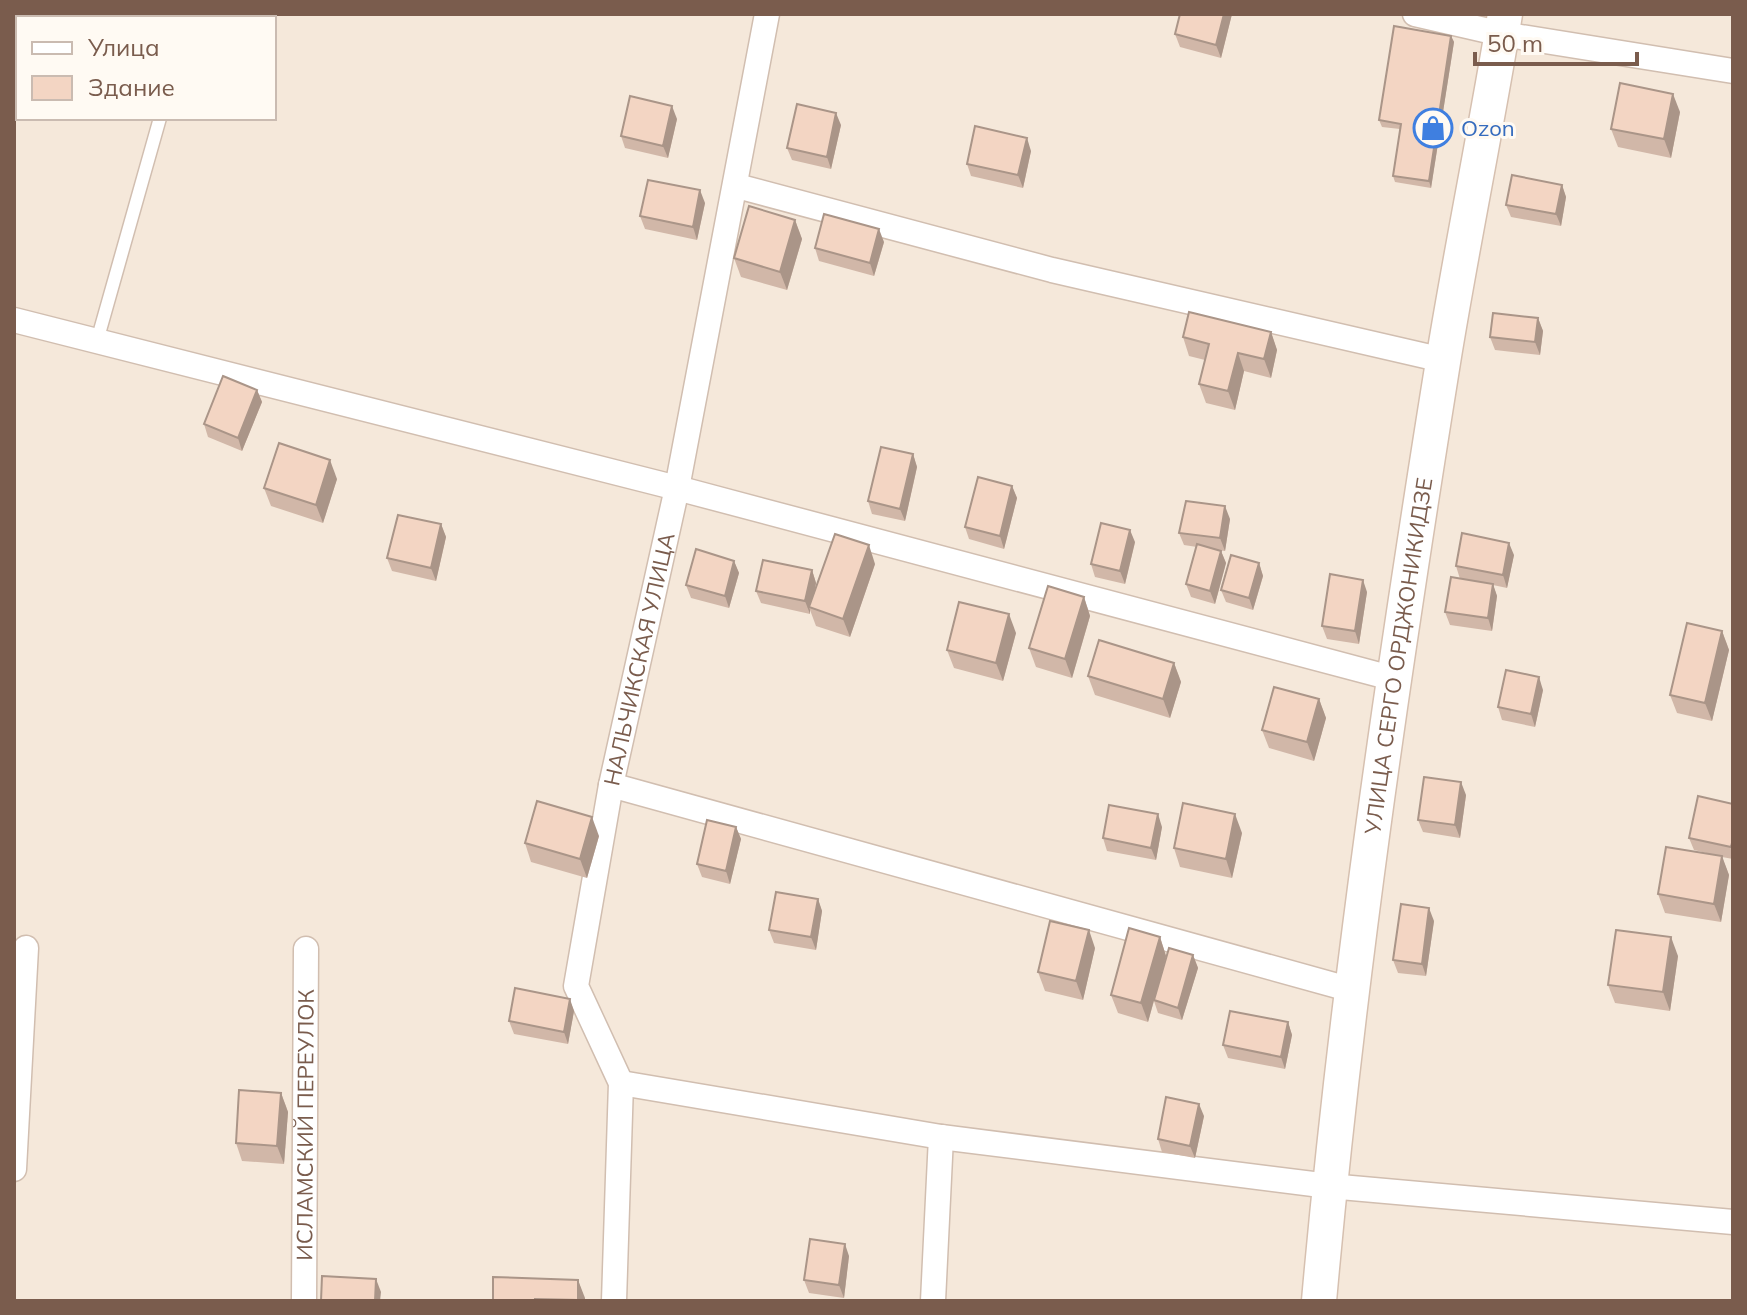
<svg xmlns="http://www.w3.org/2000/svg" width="1747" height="1315" viewBox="0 0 1747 1315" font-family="Mulish,sans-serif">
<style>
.residential{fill:#f5e8da;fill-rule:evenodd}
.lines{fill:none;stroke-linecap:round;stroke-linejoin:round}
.lane-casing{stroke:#d1beb0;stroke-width:15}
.street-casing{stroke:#d1beb0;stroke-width:27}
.secondary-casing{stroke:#d6c0b0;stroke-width:37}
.lane{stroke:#fff;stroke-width:12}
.street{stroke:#fff;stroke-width:24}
.secondary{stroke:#fff;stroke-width:34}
.wall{fill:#d1b7a8}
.shaded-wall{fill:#aa9588}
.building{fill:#f3d5c3;stroke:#aa9588;stroke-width:2}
.labels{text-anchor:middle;stroke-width:6;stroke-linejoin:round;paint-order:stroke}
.shop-label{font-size:22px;fill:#366cbe;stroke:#fffaf3;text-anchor:start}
.street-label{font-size:22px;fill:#7a5c4d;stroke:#fffaf3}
</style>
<rect width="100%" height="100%" fill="#fdf6ec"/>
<path class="residential" d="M14,14H1733V1301H14ZM18,18H274V118H18Z"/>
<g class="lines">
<defs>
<g id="lane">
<polyline points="197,18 199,14"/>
<polyline points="97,341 160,118"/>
</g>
<g id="street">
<polyline points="1415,14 1502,34 1733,71"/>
<polyline points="737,186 1052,270 1443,360"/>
<polyline points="14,320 677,488 1395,679"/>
<polyline points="611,785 1352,990"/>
<polyline points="621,1083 941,1137 1329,1186 1733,1222"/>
<polyline points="14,1169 26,948"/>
<path id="s1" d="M304,1301L306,949"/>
<path id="s2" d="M614,1301L621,1083L576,986L611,785L677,488L767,14"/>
<polyline points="933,1301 941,1137"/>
</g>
<g id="secondary">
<path id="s3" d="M1319,1301C1347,986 1393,673 1443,362C1462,245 1486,130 1505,14"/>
</g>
</defs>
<use href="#lane" class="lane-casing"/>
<use href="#street" class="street-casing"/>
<use href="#secondary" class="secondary-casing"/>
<use href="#lane" class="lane"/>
<use href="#street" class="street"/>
<use href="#secondary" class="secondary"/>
</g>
<g class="wall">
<polygon points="1232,14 1221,58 1180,47 1175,34"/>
<polygon points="1451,36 1454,42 1431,188 1395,182 1393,176 1400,129 1382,127 1379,120"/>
<polygon points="1680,112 1671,158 1618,147 1611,129"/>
<polygon points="677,119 668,158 625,148 621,136"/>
<polygon points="841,125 831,169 792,160 787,148"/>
<polygon points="1031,151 1023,188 971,176 967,164"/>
<polygon points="1562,185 1566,197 1561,226 1511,217 1506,205"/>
<polygon points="705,203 697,240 645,229 640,216"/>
<polygon points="795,220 802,239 787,290 741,277 734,258"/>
<polygon points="884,242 874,276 819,261 815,248"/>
<polygon points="1538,318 1543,331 1540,355 1495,350 1490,337"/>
<polygon points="1271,332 1277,350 1271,378 1244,371 1235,410 1206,403 1199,384 1205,360 1189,356 1183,337"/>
<polygon points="257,390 262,402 242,451 208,437 204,424"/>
<polygon points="913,454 917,467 905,521 872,514 868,501"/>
<polygon points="337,479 323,523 271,506 264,488"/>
<polygon points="1012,486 1017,498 1004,549 969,539 965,527"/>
<polygon points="1230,519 1225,551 1218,550 1221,551 1226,563 1215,604 1191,597 1186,584 1197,547 1184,545 1179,533"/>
<polygon points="441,524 446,537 436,581 392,571 387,558"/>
<polygon points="1135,542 1125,584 1095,577 1091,564"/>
<polygon points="1514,555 1507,588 1493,585 1497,596 1492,631 1450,625 1445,612 1460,579 1456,566"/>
<polygon points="734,561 739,573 729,608 691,598 686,585"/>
<polygon points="1259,563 1263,576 1253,610 1226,602 1221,590"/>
<polygon points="875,564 850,637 816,626 810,610 810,614 761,603 756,591 812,570 816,583 814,593"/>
<polygon points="1367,592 1359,644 1327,639 1322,626"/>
<polygon points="1084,597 1090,616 1072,678 1036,667 1029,648"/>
<polygon points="1722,631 1729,650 1712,721 1677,713 1670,695"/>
<polygon points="1016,633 1003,681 954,668 947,650"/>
<polygon points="1174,663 1181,682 1170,718 1095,695 1088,676"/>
<polygon points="1543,690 1535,727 1502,720 1498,707"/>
<polygon points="1319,699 1326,718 1314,761 1269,748 1262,730"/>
<polygon points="1466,795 1460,838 1423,832 1418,820"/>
<polygon points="1733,804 1733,859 1722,857 1729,875 1721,922 1665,913 1658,894 1719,856 1694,850 1689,838"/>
<polygon points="736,827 741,839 730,884 702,877 697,864"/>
<polygon points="1162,827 1156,860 1107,851 1103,838"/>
<polygon points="1242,833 1232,878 1180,867 1174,848"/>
<polygon points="599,836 587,878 531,862 525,843"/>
<polygon points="818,899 822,911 816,950 774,943 769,930"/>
<polygon points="1434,921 1426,976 1398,973 1393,960"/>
<polygon points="1160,937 1166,956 1193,955 1198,968 1182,1020 1158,1013 1154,1001 1148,1022 1118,1013 1111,995"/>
<polygon points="1095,948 1083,1000 1045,991 1038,972"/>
<polygon points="1678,956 1670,1011 1615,1003 1608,985"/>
<polygon points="574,1011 568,1044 514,1034 509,1021"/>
<polygon points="1288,1022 1292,1035 1285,1069 1228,1058 1223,1045"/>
<polygon points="281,1093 288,1112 284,1164 242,1161 236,1143"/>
<polygon points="1204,1116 1195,1158 1162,1152 1158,1139"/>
<polygon points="849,1256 844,1298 809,1293 804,1280"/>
<polygon points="578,1280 585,1301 493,1301"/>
</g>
<g class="shaded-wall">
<polygon points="1224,14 1232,14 1221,58 1216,45"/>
<polygon points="1451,36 1454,42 1431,188 1429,181"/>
<polygon points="1673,94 1680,112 1671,158 1664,139"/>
<polygon points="672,106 677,119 668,158 663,146"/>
<polygon points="836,113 841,125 831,169 827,157"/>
<polygon points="1027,138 1031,151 1023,188 1018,175"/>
<polygon points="1562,185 1566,197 1561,226 1556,214"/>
<polygon points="700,190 705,203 697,240 693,227"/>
<polygon points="795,220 802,239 787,290 780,272"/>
<polygon points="879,229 884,242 874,276 870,263"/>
<polygon points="1538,318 1543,331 1540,355 1535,342"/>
<polygon points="1271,332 1277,350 1271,378 1264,359"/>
<polygon points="1238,353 1244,371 1235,410 1228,391"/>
<polygon points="257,390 262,402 242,451 238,438"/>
<polygon points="913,454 917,467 905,521 900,509"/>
<polygon points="330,460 337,479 323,523 316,505"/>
<polygon points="1012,486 1017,498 1004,549 1000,536"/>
<polygon points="1225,506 1230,519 1225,551 1220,538"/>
<polygon points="441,524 446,537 436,581 431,568"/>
<polygon points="1130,530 1135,542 1125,584 1120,571"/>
<polygon points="1509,543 1514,555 1507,588 1503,575"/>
<polygon points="869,545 875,564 850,637 843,619"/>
<polygon points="1221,551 1226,563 1215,604 1210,591"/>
<polygon points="734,561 739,573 729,608 725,596"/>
<polygon points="1259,563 1263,576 1253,610 1249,598"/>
<polygon points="812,570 816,583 811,608 809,607 810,610 810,614 805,601"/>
<polygon points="1363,580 1367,592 1359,644 1355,631"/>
<polygon points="1493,584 1497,596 1492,631 1488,618"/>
<polygon points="1084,597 1090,616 1072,678 1065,659"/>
<polygon points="1009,614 1016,633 1003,681 996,663"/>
<polygon points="1722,631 1729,650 1712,721 1705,703"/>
<polygon points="1174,663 1181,682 1170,718 1163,699"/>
<polygon points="1539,677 1543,690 1535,727 1531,714"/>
<polygon points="1319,699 1326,718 1314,761 1307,742"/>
<polygon points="1461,782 1466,795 1460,838 1455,825"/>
<polygon points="1158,814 1162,827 1156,860 1151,848"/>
<polygon points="1235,814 1242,833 1232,878 1226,859"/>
<polygon points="592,817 599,836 587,878 580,859"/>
<polygon points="736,827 741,839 730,884 726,871"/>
<polygon points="1722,856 1729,875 1721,922 1714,904"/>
<polygon points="818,899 822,911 816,950 811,937"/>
<polygon points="1429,908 1434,921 1426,976 1422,964"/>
<polygon points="1089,930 1095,948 1083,1000 1076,981"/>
<polygon points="1160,937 1166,956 1148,1022 1141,1003"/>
<polygon points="1671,937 1678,956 1670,1011 1663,992"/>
<polygon points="1193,955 1198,968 1182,1020 1178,1008"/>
<polygon points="570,999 574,1011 568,1044 564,1032"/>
<polygon points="1288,1022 1292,1035 1285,1069 1281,1057"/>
<polygon points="281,1093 288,1112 284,1164 277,1146"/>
<polygon points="1199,1104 1204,1116 1195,1158 1190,1146"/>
<polygon points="845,1244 849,1256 844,1298 839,1285"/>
<polygon points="376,1279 381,1292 380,1301 375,1301"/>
<polygon points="578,1280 585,1298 585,1301 578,1301"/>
</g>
<g class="building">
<polygon points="1180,14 1224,14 1216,45 1175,34"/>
<polygon points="1394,26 1451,36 1429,181 1393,176 1401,124 1379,120"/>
<polygon points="1620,83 1673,94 1664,139 1611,129"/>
<polygon points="630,96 672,106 663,146 621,136"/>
<polygon points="797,104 836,113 827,157 787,148"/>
<polygon points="975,126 1027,138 1018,175 967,164"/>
<polygon points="1512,175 1562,185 1556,214 1506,205"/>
<polygon points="648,180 700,190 693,227 640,216"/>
<polygon points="749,206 795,220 780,272 734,258"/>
<polygon points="824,214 879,229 870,263 815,248"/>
<polygon points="1189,312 1271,332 1264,359 1238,353 1228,391 1199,384 1209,344 1183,337"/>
<polygon points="1493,313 1538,318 1535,342 1490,337"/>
<polygon points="223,376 257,390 238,438 204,424"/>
<polygon points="279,443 330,460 316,505 264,488"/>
<polygon points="881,447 913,454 900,509 868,501"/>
<polygon points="978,477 1012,486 1000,536 965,527"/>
<polygon points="1186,501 1225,506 1220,538 1179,533"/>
<polygon points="398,515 441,524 431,568 387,558"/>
<polygon points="1101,523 1130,530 1120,571 1091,564"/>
<polygon points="1462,533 1509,543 1503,575 1456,566"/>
<polygon points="835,534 869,545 843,619 809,607"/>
<polygon points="1197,544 1221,551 1210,591 1186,584"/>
<polygon points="696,549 734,561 725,596 686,585"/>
<polygon points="1231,555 1259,563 1249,598 1221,590"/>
<polygon points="763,560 812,570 805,601 756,591"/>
<polygon points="1330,574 1363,580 1355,631 1322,626"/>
<polygon points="1451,577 1493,584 1488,618 1445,612"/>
<polygon points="1048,586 1084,597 1065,659 1029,648"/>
<polygon points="959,602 1009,614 996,663 947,650"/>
<polygon points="1687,623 1722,631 1705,703 1670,695"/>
<polygon points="1099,640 1174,663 1163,699 1088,676"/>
<polygon points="1506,670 1539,677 1531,714 1498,707"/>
<polygon points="1274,687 1319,699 1307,742 1262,730"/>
<polygon points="1424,777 1461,782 1455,825 1418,820"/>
<polygon points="1698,796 1733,804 1733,839 1731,847 1689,838"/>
<polygon points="537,801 592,817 580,859 525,843"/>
<polygon points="1183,803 1235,814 1226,859 1174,848"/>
<polygon points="1109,805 1158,814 1151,848 1103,838"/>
<polygon points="707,820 736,827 726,871 697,864"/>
<polygon points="1666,847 1722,856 1714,904 1658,894"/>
<polygon points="776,892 818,899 811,937 769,930"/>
<polygon points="1401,904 1429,908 1422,964 1393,960"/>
<polygon points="1050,921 1089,930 1076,981 1038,972"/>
<polygon points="1129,928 1160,937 1141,1003 1111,995"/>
<polygon points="1616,930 1671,937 1663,992 1608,985"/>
<polygon points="1169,948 1193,955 1178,1008 1154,1000"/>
<polygon points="515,988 570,999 564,1032 509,1021"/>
<polygon points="1230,1011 1288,1022 1281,1057 1223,1045"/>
<polygon points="239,1090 281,1093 277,1146 236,1143"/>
<polygon points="1166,1097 1199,1104 1190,1146 1158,1139"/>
<polygon points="810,1239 845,1244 839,1285 804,1280"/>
<polygon points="322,1276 376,1279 375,1301 321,1301"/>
<polygon points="493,1277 578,1280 578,1300 535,1299 535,1301 493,1301"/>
</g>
<defs>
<symbol id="shop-ring" viewBox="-11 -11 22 22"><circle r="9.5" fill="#fffaf3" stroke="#3f7fe0" stroke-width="1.5"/><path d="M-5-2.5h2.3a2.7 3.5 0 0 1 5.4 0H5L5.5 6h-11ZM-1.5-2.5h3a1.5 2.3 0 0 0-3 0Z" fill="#3f7fe0"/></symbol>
</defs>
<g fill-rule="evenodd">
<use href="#shop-ring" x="1411" y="106" width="44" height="44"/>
</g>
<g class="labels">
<g class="shop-label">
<text x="1461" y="136">Ozon</text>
</g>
<g class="street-label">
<text dy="8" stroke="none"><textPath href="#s3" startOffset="650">УЛИЦА СЕРГО ОРДЖОНИКИДЗЕ</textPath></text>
<text dy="8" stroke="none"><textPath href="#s2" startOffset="658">НАЛЬЧИКСКАЯ УЛИЦА</textPath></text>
<text dy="8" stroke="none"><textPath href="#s1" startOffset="176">ИСЛАМСКИЙ ПЕРЕУЛОК</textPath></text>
</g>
</g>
<rect width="1747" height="1315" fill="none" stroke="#7a5c4d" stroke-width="32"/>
<rect x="16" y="16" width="260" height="104" fill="#fffaf3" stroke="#cabbb1" stroke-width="2"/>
<rect x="32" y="42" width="40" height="12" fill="#ffffff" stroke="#cabbb1" stroke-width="2"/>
<text x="88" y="56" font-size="24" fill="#7a5c4d">Улица</text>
<rect x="32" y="76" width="40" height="24" fill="#f3d5c3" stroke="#cabbb1" stroke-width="2"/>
<text x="88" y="96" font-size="24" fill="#7a5c4d">Здание</text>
<path d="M1475 52v12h162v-12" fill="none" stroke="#7a5c4d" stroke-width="4"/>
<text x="1487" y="52" font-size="24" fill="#7a5c4d" stroke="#fffaf3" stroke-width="6" paint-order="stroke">50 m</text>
</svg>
